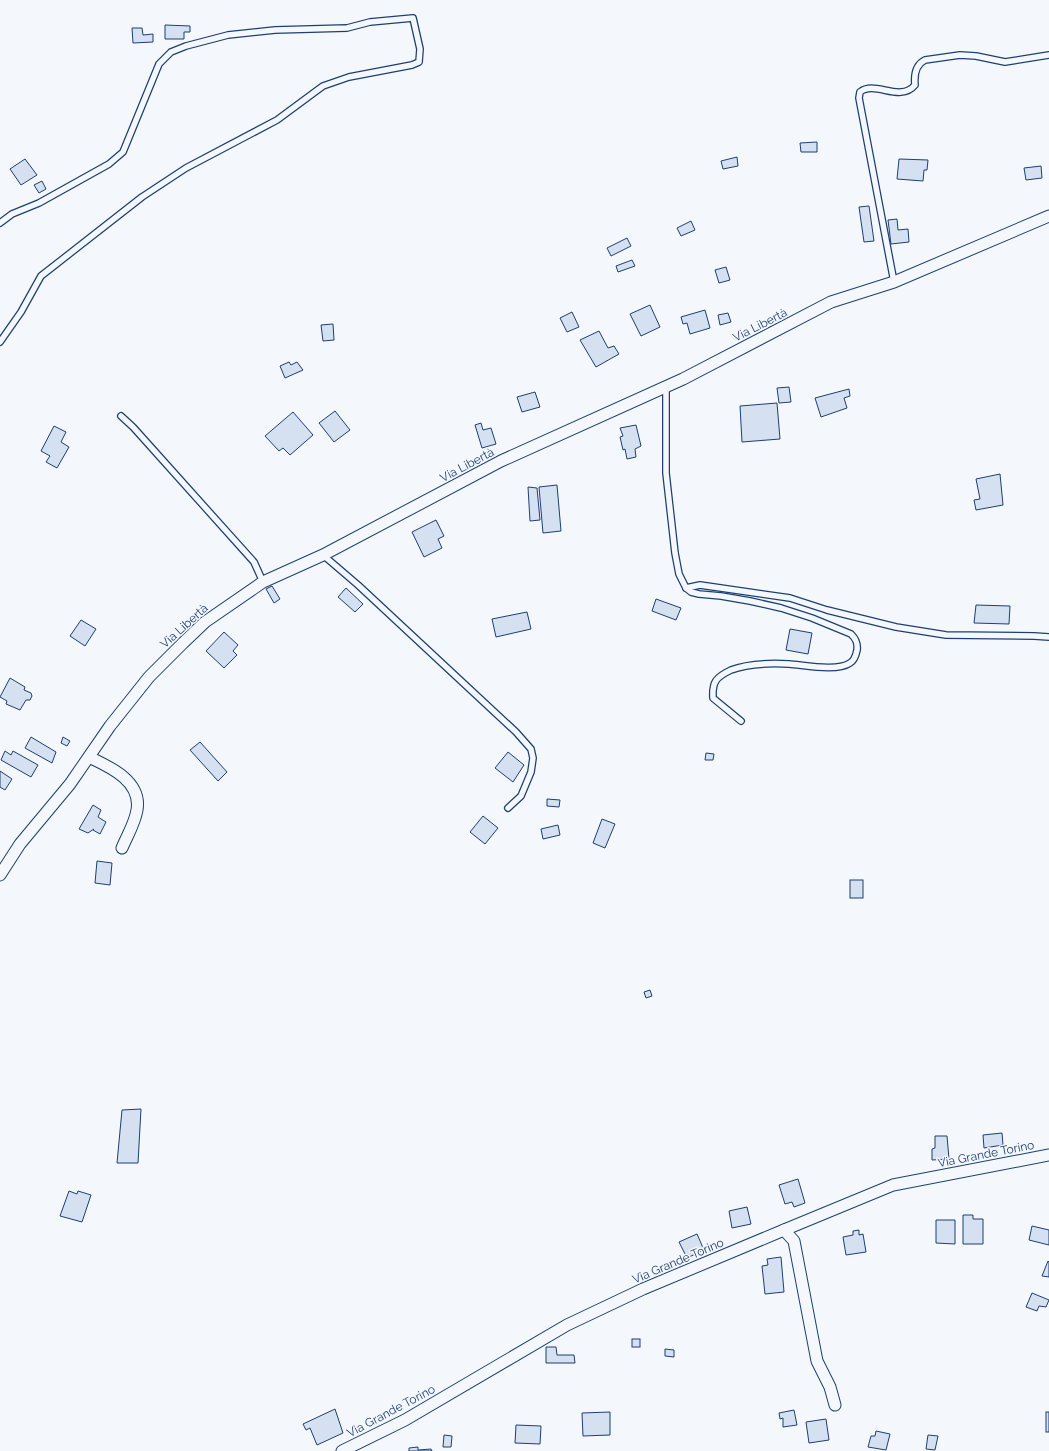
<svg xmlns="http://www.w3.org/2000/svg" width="1049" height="1451" viewBox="0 0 1049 1451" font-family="Raleway,sans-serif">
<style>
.building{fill:#d5e0f0;stroke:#1d3f73}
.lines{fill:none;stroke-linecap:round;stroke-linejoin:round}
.lane-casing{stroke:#1d3f73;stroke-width:8}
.street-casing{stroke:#1d3f73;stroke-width:13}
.lane{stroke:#f4f7fb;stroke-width:5.5}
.street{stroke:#f4f7fb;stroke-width:11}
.labels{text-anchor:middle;stroke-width:3;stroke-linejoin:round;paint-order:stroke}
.street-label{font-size:12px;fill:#1d3f73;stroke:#f4f7fb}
</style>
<rect width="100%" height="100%" fill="#f4f7fb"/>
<g class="building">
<polygon points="165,25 190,26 190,32 184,32 184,39 165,39"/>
<polygon points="132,28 142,28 143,35 153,34 153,42 133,43"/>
<polygon points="817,142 817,152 801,152 800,143"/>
<polygon points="737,157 738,166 723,169 721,161"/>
<polygon points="25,159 37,175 21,185 10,169"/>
<polygon points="899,159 928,160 927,170 924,170 923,181 897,179"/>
<polygon points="1041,166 1042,178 1026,180 1024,168"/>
<polygon points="42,181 46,189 39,193 34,185"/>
<polygon points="869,206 874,241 864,242 859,207"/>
<polygon points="897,219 898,230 908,229 909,242 891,244 888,220"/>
<polygon points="691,221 695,230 681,236 677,228"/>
<polygon points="627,238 631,246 611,256 607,248"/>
<polygon points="632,260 635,266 618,272 616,266"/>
<polygon points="726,267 730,280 719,283 715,270"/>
<polygon points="650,305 660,327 641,336 630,314"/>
<polygon points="705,310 710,328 690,334 687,323 683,324 681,317"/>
<polygon points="572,312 579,327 567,332 560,318"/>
<polygon points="728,313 731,322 720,325 718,315"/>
<polygon points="333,324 334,340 323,341 321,325"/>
<polygon points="599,331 608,348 614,346 619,354 596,367 580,340"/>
<polygon points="289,362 291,365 297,362 303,370 285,378 280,366"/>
<polygon points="789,387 791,402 779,403 777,388"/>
<polygon points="849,389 850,396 844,398 847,408 821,417 815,398"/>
<polygon points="535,392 540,407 522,412 517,397"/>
<polygon points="777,403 780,439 742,442 740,406"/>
<polygon points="335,411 350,430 334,442 319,423"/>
<polygon points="293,412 313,435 290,455 283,448 279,451 265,436"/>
<polygon points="481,423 483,430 491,428 496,444 482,448 475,425"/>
<polygon points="636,425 641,446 635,449 636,457 627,459 625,449 623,450 620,437 623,436 620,428"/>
<polygon points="54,426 66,432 61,442 69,447 57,468 46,462 50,456 41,451"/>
<polygon points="1000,474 1003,505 976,510 974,500 980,499 976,479"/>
<polygon points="557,485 561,531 543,533 539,487"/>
<polygon points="528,487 537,488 540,520 530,521"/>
<polygon points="436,520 444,536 438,539 442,548 424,557 412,532"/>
<polygon points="272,586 280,599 274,603 266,589"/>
<polygon points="346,588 363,604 355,612 338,597"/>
<polygon points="656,599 681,608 676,620 652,611"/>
<polygon points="976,605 1010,606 1009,624 974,623"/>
<polygon points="527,612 531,629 496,637 492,619"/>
<polygon points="81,620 96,629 85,646 70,636"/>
<polygon points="790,629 812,633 808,654 786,650"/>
<polygon points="224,632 238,645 233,651 237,655 224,668 206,651"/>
<polygon points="10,678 25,687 24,690 31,693 32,696 30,700 26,700 20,710 6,704 7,701 0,697"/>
<polygon points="31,737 56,752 52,763 25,748"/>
<polygon points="63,737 70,741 67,746 61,743"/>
<polygon points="200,742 227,772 218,781 190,750"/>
<polygon points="5,751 11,755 13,751 38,765 31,777 1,760"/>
<polygon points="508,752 524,765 513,782 495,768"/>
<polygon points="706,753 714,754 713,760 705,760"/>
<polygon points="0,771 12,779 5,790 0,787"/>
<polygon points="547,799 560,800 559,807 547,806"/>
<polygon points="93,805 101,810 98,817 106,822 100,834 93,830 94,829 88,833 79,829"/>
<polygon points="483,816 498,828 485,844 470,832"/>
<polygon points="602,819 615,824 605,848 593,843"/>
<polygon points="558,825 560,835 543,839 541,829"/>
<polygon points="97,861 112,863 110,885 95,883"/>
<rect x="850" y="880" width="13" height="18"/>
<polygon points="650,990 652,996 646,998 644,992"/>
<polygon points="141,1109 138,1163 117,1163 122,1110"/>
<polygon points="1002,1133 1003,1145 984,1148 983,1135"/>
<polygon points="935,1136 947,1136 949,1159 932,1160 932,1149 935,1148"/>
<polygon points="798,1179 805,1203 794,1207 792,1202 785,1204 779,1185"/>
<polygon points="69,1191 77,1194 78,1191 91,1195 82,1222 60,1216"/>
<polygon points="747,1207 751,1224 732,1228 729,1211"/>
<polygon points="963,1215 973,1215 973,1219 983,1219 983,1244 963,1244"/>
<polygon points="936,1220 955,1220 955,1244 936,1243"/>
<polygon points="1032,1226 1049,1230 1049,1245 1029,1240"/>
<polygon points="859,1230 859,1235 863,1234 866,1252 846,1255 843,1237 853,1235 853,1231"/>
<polygon points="697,1234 704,1250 687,1258 679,1242"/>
<polygon points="781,1257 784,1292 765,1294 762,1266 768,1265 767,1259"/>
<polygon points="1048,1261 1049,1262 1049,1277 1042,1276"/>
<polygon points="1032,1293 1049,1300 1046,1307 1039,1306 1037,1311 1026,1307"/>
<rect x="632" y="1339" width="8" height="8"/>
<polygon points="546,1347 556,1347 557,1355 574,1355 575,1363 546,1363"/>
<polygon points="665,1349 674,1350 674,1357 665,1356"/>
<polygon points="335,1409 343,1433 317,1445 310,1428 306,1430 303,1424"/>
<polygon points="794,1410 797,1425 783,1427 783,1418 780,1419 779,1413"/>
<polygon points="610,1412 610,1435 583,1436 582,1413"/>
<rect x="1046" y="1412" width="3" height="20"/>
<polygon points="826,1419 829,1440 809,1443 806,1422"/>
<polygon points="516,1425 541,1426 540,1444 515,1443"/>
<polygon points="876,1431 890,1434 886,1450 868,1447 871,1436 875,1436"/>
<polygon points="444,1435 452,1436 451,1447 443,1447"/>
<polygon points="928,1435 938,1436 935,1450 926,1449"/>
<polygon points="418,1447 418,1450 431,1449 432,1451 409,1451 409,1448"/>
</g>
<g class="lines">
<defs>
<g id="lane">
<polyline points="0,223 12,214 39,203 109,164 123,152 159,64 171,52 186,46 228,35 275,30 347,28 370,22 413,18 420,49 419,62 412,65 349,77 323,86 277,120 186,168 142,197 41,276 21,312 0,342"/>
<path d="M894,282L859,98L860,92C875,80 900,103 915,85C914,75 915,65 925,60L960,55L976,56L1005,62L1049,55"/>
<path d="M666,387V473L675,553L679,574L686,588L691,592L699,594L721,596L750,601L781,608L812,618L851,634C856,639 858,643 857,650C856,655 854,661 850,663C837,672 804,665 789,664C770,663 749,663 731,670C716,677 712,682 713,698L741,721"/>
<polyline points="121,416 133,427 254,562 263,582"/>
<polyline points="323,555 358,585 516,732 531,749 533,758 531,772 521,796 508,808"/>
<polyline points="686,588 700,585 790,598 827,610 896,627 946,635 1034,636 1049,637"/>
</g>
<g id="street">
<path d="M89,757C110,767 142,781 137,810C135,823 127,836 122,848"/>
<polyline points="0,875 20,844 70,784 110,726 149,677 183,643 205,622 263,582 323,555 501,461 683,379 831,302 894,282 1049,216"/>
<polyline points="784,1230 794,1241 817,1361 830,1387 835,1405"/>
<polyline points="342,1451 405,1420 567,1325 643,1289 784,1230 893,1185 1049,1155"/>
</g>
</defs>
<use href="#lane" class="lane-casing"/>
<use href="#street" class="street-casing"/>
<use href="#lane" class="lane"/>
<use href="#street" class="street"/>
</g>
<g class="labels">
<g class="street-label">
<text transform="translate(760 325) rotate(-27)" y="4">Via Libertà</text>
<text transform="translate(467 465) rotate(-28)" y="4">Via Libertà</text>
<text transform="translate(184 626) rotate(-42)" y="4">Via Libertà</text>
<text transform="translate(986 1154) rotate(-11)" y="4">Via Grande Torino</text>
<text transform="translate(678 1261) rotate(-23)" y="4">Via Grande Torino</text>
<text transform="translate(391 1411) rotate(-28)" y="4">Via Grande Torino</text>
</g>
</g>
</svg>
